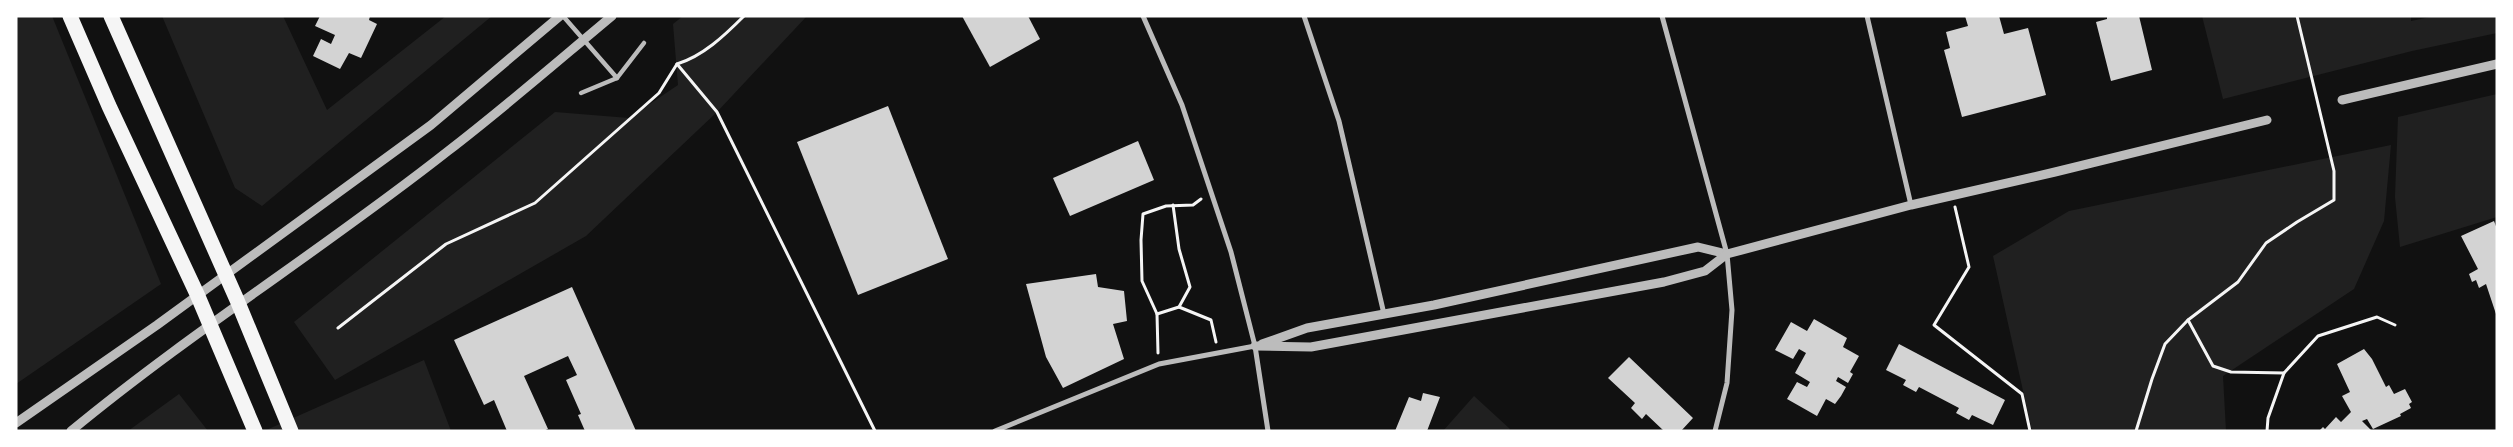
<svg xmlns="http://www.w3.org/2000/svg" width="2513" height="447" viewBox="0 0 2513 447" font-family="'Roboto Condensed',sans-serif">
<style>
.green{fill:#202020}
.building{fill:#d3d3d3}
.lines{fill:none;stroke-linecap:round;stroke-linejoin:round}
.path{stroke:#f5f5f5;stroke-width:3}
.pedestrian{stroke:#bcbcbc;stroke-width:4.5}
.minor{stroke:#bcbcbc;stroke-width:5}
.tertiary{stroke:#bcbcbc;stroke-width:9}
.motorway{stroke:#f5f5f5;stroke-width:15}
</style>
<rect width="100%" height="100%" fill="#111"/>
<g class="green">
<polygon points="16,16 52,16 161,284 16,384"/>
<polygon points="162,16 283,16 327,110 446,16 492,16 262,206 235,188"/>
<polygon points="683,16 807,16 717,112 586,236 335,380 294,322 555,112 629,118 678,85 673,24"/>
<polygon points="2202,16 2411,16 2411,21 2435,16 2497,16 2497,33 2412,51 2223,99"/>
<polygon points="2497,94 2497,217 2400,247 2395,197 2398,117"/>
<polygon points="2391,145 2384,221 2354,289 2223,376 2226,431 2032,431 1993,256 2069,211"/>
<polygon points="424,360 451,431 264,431"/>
<polygon points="179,394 208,431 128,431"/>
<polygon points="1474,396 1510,429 1508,431 1443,431"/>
</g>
<g class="building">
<polygon points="320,16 370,16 369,20 377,24 361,58 349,53 340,69 313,56 321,39 331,44 335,35 315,26"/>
<polygon points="962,16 1028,16 1040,39 990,67"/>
<polygon points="1965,16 1999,16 2004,34 2028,28 2046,95 1962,117 1944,50 1950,48 1946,32 1968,26"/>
<polygon points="2107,16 2139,16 2152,70 2111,81 2096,22 2107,19"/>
<polygon points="888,106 948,259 858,295 797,142"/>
<polygon points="1138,141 1154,180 1070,216 1053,178"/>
<polygon points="2494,221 2497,229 2497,317 2486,284 2479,288 2476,280 2472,282 2469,274 2478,269 2461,236"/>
<polygon points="1096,274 1098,287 1124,291 1127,321 1113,324 1124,359 1063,388 1046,357 1026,284"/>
<polygon points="572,287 636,431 585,431 578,415 581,414 566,380 577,375 568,356 524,376 548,429 543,431 507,431 494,400 484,405 454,340"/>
<polygon points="1814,319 1847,338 1843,347 1859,356 1850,372 1853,374 1848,383 1838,377 1836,381 1846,387 1841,396 1835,404 1826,399 1817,416 1787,399 1797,382 1807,387 1810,382 1795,373 1806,353 1799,349 1793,359 1775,350 1791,322 1807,331"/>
<polygon points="1899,344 2005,400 1993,425 1972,415 1969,420 1956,413 1959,408 1919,387 1916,392 1903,385 1906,380 1886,370"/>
<polygon points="2364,349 2372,359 2386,387 2389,385 2394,394 2405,389 2412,402 2409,404 2411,408 2400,414 2401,416 2373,429 2367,419 2362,421 2372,431 2319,431 2323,427 2325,429 2336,417 2341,422 2351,412 2342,396 2350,392 2337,364"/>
<polygon points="1629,357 1693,418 1681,431 1664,431 1646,414 1642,419 1631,408 1635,403 1608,378"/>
<polygon points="1423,393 1440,397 1427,431 1395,431 1409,397 1421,401"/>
</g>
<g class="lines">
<g class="path">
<polyline points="677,64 717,112 875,431"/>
<polyline points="1955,207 1969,267 1934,325 2022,394 2030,431"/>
<polyline points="1179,307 1211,320 1216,342"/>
<polyline points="1157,314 1179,307 1190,287 1179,249 1173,205"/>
<polyline points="2188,320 2213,366 2231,372 2284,373"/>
<path d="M338,328L446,244L535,203L659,93L677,64C703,56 724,36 744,16"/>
<polyline points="1158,353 1157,314 1142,281 1141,240 1143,214 1166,206 1193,205 1201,199"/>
<polyline points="2136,431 2152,379 2165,344 2188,320 2238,282 2266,243 2297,222 2334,200 2334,171 2297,16"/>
<polyline points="2267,431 2268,418 2284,373 2318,336 2377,317 2395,325"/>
</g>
<g class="pedestrian">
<polyline points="563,16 617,78"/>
<polyline points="581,93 617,78 644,43"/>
</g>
<g class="minor">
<polyline points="1143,16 1182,105 1231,252 1255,346 1268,431"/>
<polyline points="1304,16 1339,121 1384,314"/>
<polyline points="1662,16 1727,254 1732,310 1727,383 1715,431"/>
<polyline points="1867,16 1911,205"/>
<polyline points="995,431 1159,364 1255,346"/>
</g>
<g class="tertiary">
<polyline points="2342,100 2497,64"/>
<polyline points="1262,344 1307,328 1434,305 1698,247 1727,254"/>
<polyline points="1255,346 1311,347 1664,282 1705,271 1727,254 1911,205 2055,172 2267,120"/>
<polyline points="16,423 157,325 431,125 560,16"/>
<path d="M71,431C192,331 325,248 448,151C504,108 558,61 612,16"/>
</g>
<g class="motorway">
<polyline points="70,16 109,106 197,294 255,431"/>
<polyline points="111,16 237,300 291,431"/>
</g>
</g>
<rect width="2513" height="447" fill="none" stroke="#ffffff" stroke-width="35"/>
</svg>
